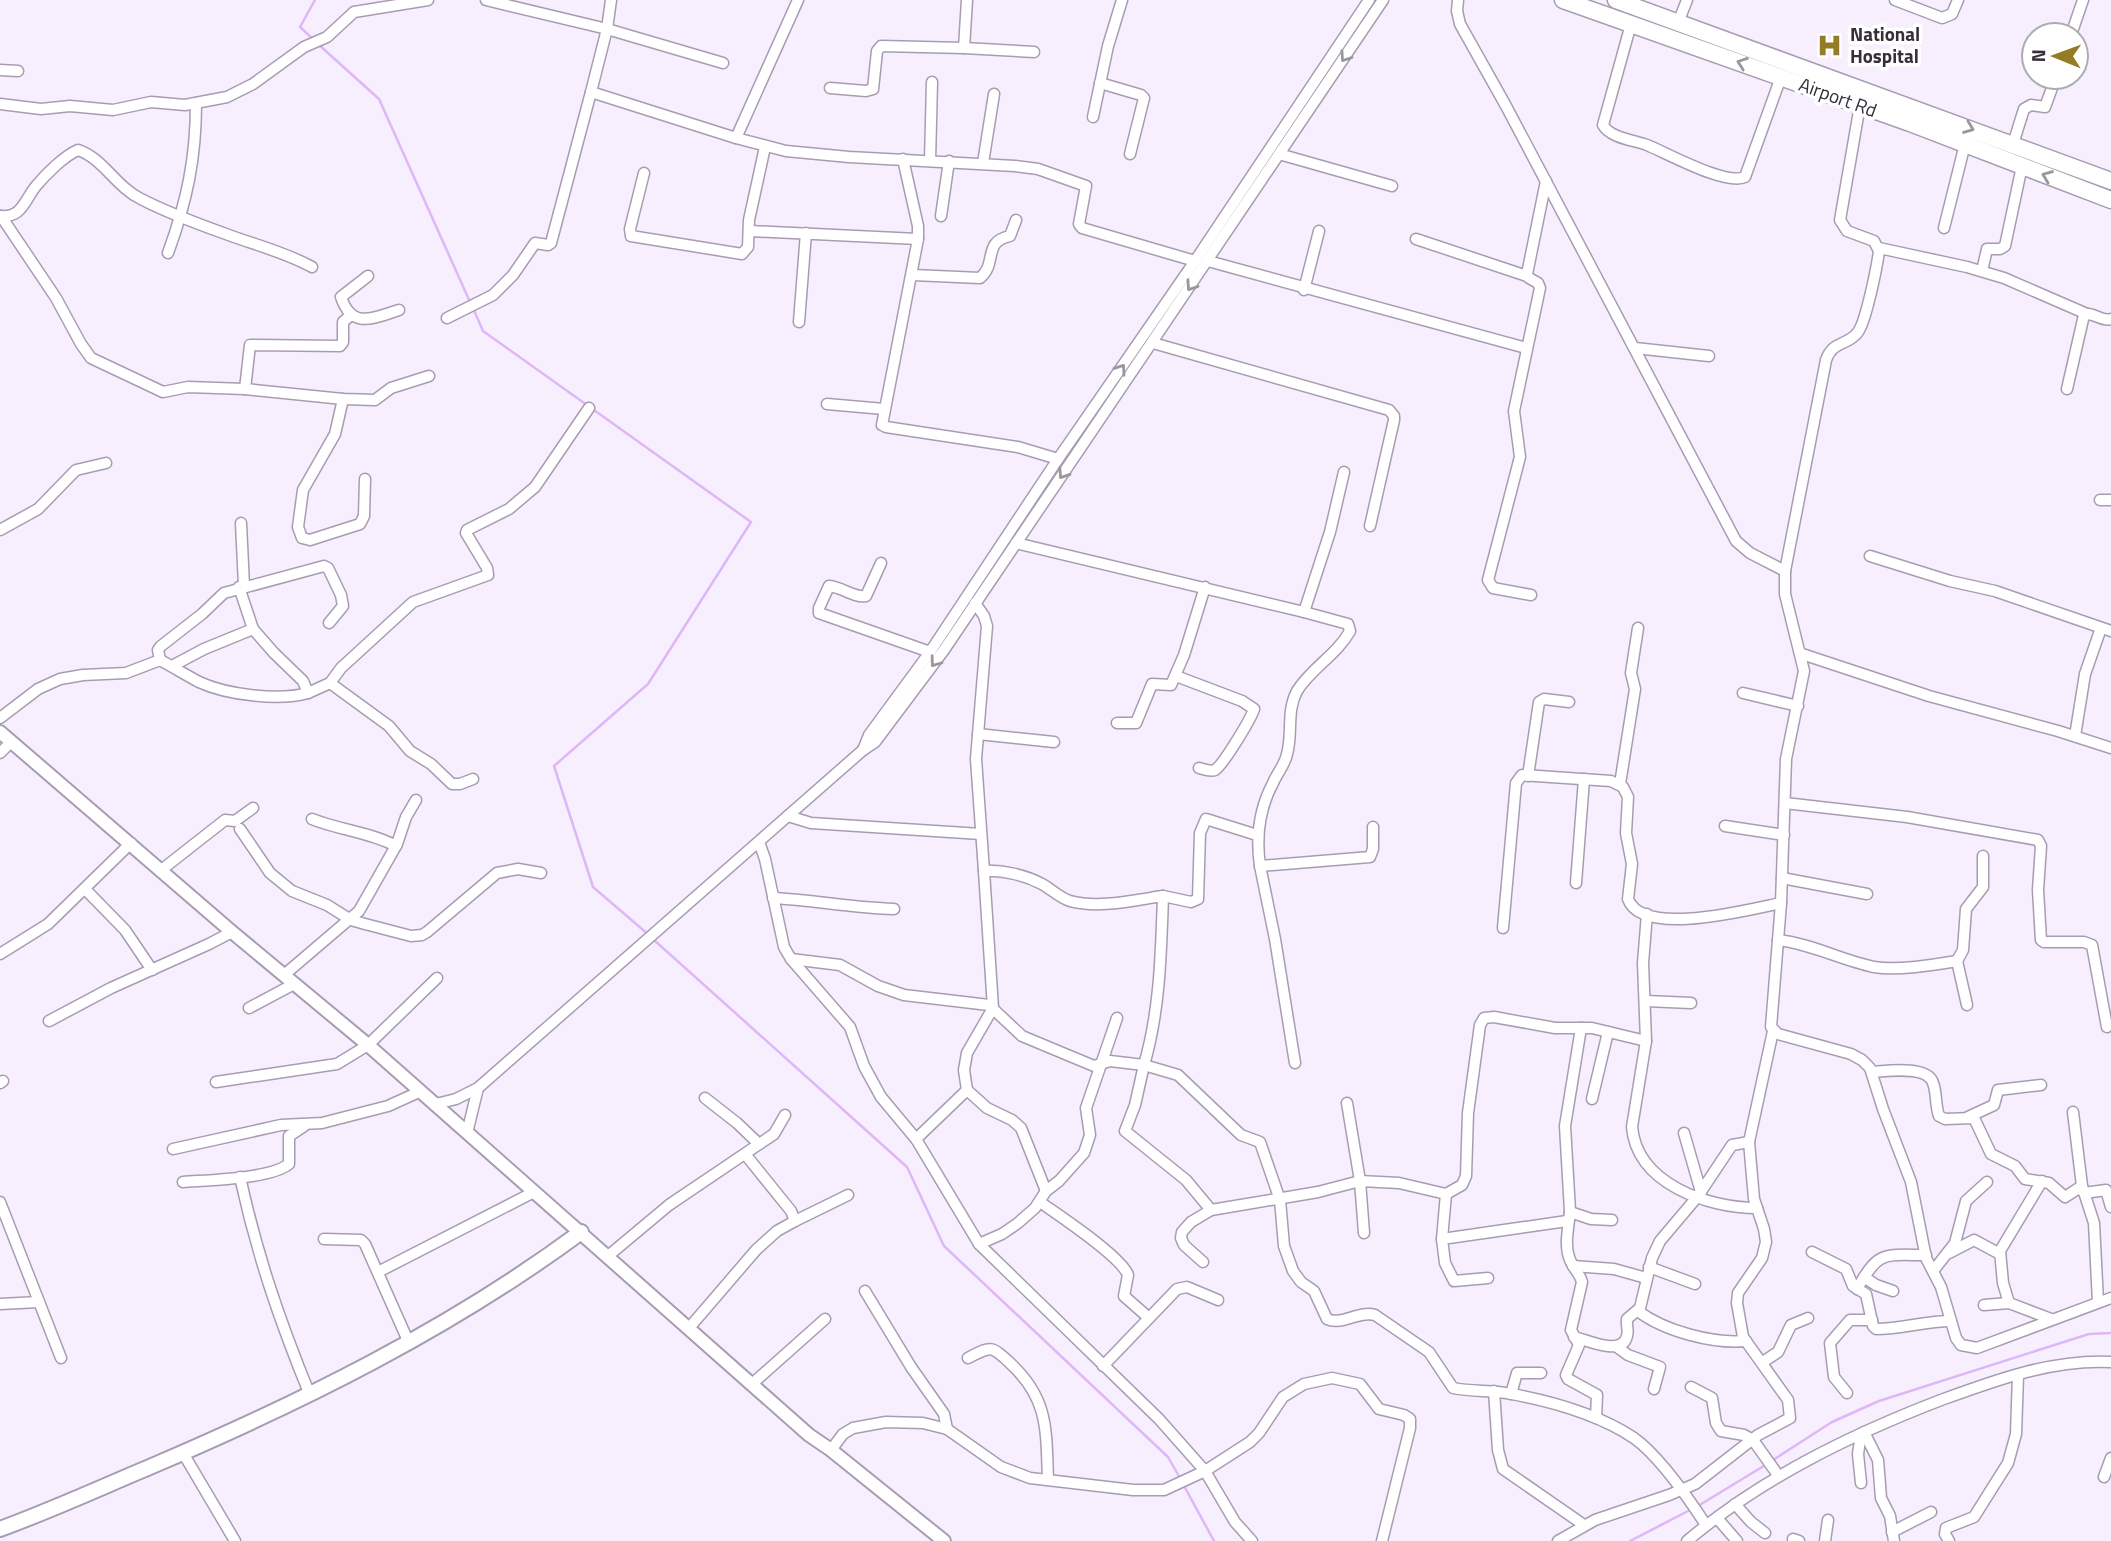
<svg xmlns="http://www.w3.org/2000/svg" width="2111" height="1541" viewBox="0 0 2111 1541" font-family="'Titillium Web',sans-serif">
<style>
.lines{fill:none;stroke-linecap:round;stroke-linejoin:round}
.stream{stroke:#ddb7f7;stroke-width:2.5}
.minor-casing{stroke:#a89cb2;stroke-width:13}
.tertiary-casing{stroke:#a89cb2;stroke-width:16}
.secondary-casing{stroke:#a89cb2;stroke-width:18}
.primary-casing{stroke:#a89cb2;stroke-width:19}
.minor{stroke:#fff;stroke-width:10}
.tertiary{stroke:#fff;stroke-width:12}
.secondary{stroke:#fff;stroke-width:14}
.primary{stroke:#fff;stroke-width:16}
.oneway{stroke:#9a979c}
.labels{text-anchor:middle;stroke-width:7;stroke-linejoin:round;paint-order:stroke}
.poi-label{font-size:19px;font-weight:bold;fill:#352f38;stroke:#fff;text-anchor:start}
.street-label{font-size:19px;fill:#352f38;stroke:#fff}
</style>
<rect width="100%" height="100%" fill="#f8effe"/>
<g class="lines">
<g class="stream">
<polyline points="313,39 300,27 315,0"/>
<polyline points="318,44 379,99 470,302"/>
<polyline points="473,308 483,331 751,522 648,684 554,766 593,887 649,935"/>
<polyline points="654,940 907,1167 944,1246 1168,1457 1180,1478"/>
<polyline points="1773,1460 1832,1422 1879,1401 2089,1334 2111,1333"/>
<polyline points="1183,1484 1214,1541"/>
<polyline points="1698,1506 1767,1464"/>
<polyline points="1630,1541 1692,1509"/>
</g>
<defs>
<g id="minor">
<polyline points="486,0 607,29 723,63"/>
<polyline points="1458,0 1457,11 1460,24 1506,106 1736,541 1750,553 1785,571"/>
<polyline points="1895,0 1942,18 1952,14 1958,0"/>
<polyline points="1678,23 1687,0"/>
<path d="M1631,24L1603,125C1610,138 1634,140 1647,145C1667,153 1726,186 1745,177L1781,77"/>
<polyline points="2071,35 2083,0"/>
<polyline points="964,48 1034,52"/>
<polyline points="0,70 18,71"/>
<polyline points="1100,83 1141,95 1144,98 1130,154"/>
<polyline points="830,88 866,91 873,89 877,51 881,46 964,48 967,0"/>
<polyline points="591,92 607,29 611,0"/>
<polyline points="0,104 41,109 70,106 113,110 151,102 185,105 227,97 253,84 304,47 327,37 354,12 428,0"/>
<path d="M1860,105L1840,220L1847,231L1874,241L1879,251C1877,267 1866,321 1858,332C1848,346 1833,340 1826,360L1785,571V594L1804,671L1786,759L1781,903L1771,1027L1778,1034L1851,1054L1862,1060L1870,1068L1883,1109L1911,1182L1926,1258L1941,1287L1956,1338L1961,1345L1977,1348L2111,1298"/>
<polyline points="1093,117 1108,46 1122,0"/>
<polyline points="736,138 798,0"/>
<polyline points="2013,144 2024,109 2031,105 2045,107 2056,77"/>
<polyline points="1279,154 1392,186"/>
<polyline points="930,161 932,82"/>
<polyline points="983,163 994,94"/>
<polyline points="644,173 630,229 631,236 742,254 748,247 749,220 765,147"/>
<path d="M0,216C22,218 24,201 36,186C46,174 64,156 78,150C103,158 116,187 141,199C168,213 198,224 226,234C255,245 285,252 312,267"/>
<polyline points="1,216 56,298 81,344 91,358 163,392 188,387 245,389"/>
<polyline points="941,216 949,161"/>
<polyline points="1944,228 1965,144"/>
<polyline points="750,231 918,239 918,226 903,159"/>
<polyline points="918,239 882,425 886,427 1018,447 1058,459"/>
<polyline points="1416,239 1527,276"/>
<polyline points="1879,248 1967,267 2004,278 2087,314"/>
<path d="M168,253C187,201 196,158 196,103"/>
<polyline points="1208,261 1526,348"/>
<polyline points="1982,271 1987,249 2000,249 2005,246 2022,166"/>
<path d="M913,275L980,278C998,263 982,242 1010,236L1016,220"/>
<path d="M368,276L341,297C352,330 373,318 399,310"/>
<polyline points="1304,290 1319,231"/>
<polyline points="351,315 343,322 343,342 340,346 250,345 245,389 343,399 375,400 391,388 429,376"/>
<polyline points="447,318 493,295 513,275 535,243 548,245 551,243 591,92 736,138 786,151 849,157 1015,166 1038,169 1086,186 1079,224 1082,228 1195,261"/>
<polyline points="799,322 806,233"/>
<polyline points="1153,343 1389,410 1394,416 1394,420 1370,526"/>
<polyline points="1635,348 1709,356"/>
<path d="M2067,389L2084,315C2093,311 2101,322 2111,319"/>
<polyline points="343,399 335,434 303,490 298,527 302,538 310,540 360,524 364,516 365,479"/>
<polyline points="827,404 884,409"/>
<polyline points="2100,500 2111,500"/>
<polyline points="241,523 244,586"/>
<polyline points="0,530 38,509 76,470 106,463"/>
<polyline points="1016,543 1304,612 1330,532 1344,472"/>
<polyline points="1870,556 1950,581 1995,591 2111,631"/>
<path d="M881,563L866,596C854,598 842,587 829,586L819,608V613L930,652"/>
<polyline points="1531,595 1493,588 1488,580 1520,457 1514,411 1540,288 1538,283 1529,278 1527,274 1546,181"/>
<polyline points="975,603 984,616 987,626 976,759 984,871"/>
<path d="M1304,612L1348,624L1350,631C1337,655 1311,668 1297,691C1286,712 1293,733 1287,754C1285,765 1277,773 1273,783C1259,809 1256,838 1260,866L1370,857L1373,849V827"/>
<polyline points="1802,654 1929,696 2058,731 2111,748"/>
<polyline points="160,660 158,650 161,646 202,614 224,593 324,566 328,568 341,595 343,606 329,623"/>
<path d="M160,660C173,667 186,675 199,682C227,695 279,701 308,693L303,681L274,653L253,629"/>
<polyline points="172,666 204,649 253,629 239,587"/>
<path d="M1176,676L1242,701L1254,709C1251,719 1223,765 1215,770C1210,772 1203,769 1199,768"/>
<polyline points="330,683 389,726 410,751 431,764 452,784 460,784 473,779"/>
<polyline points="308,693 330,683 341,668 413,602 488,575 487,568 466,533 467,530 509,509 535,487 589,408"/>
<polyline points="1743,693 1798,706"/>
<polyline points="0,718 38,689 60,679 83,675 126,673 160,660"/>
<polyline points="1117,723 1136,723 1152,684 1171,685 1184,655 1205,587"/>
<polyline points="978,734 1054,742"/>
<polyline points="2075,736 2085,674 2101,628"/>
<polyline points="863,750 869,735 930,652 1058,459 1195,261 1369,0"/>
<polyline points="0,753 11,742"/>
<polyline points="1528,776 1539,702 1544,699 1569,702"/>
<polyline points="1620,784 1635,689 1631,673 1638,628"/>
<polyline points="1785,803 1907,817 2038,840 2041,846 2038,890 2041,940 2044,942 2084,942 2092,945 2107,1027"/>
<polyline points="788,816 811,823 981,834"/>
<path d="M312,819C339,830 370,832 396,846"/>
<polyline points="1725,826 1784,835"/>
<polyline points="240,829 270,873 292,891 327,905 351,920 365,924 411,936 422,935 427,932 497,873 518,869 541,873"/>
<polyline points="759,842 765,859 784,947 791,959 850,1027 864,1066 881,1097 916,1139 979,1244 1159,1419 1205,1471 1235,1522 1252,1541"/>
<polyline points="1260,866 1275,939 1295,1063"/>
<polyline points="160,871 225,820 235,821 253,808"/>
<polyline points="1782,878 1867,894"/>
<polyline points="1576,883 1584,779"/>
<polyline points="85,889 125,930 152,970"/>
<polyline points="1163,896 1191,902 1198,899 1200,833 1206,819 1257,835"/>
<path d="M773,898C814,900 852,908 894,909"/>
<path d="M1647,914L1643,963L1646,1041L1632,1127C1637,1184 1708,1208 1757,1208"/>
<path d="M1503,928L1516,783L1522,775L1611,781L1623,787L1628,797L1626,833L1632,864L1628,899C1642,938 1751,909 1781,903"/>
<path d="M1778,940C1812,944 1841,960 1874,967C1897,971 1933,965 1957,961L1963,950L1966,909L1983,887V856"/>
<polyline points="0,954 48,924 131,843"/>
<polyline points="791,959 840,965 878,986 904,995 989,1005 1022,1036 1094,1066 1110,1061 1144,1065 1135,1105 1125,1131 1186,1180 1211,1210"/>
<polyline points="1957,961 1967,1005"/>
<polyline points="284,975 359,911 397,844 406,817 416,800"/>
<polyline points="1646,1001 1691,1003"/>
<polyline points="249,1008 294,984"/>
<polyline points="49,1021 111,988 209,944 232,932"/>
<path d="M1581,1028L1565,1126L1570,1211C1569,1227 1563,1246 1571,1262C1574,1269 1580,1274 1582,1282L1571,1330L1579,1345L1566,1375L1568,1379L1597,1395L1596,1418"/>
<path d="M1872,1072C1887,1071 1928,1065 1933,1083C1937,1093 1935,1105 1939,1116L1945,1119L1974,1118L1991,1154L2015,1166L2025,1179L2049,1183L2065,1197L2082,1186"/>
<polyline points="216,1082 337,1064 368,1045 437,978"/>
<polyline points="0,1083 3,1081"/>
<polyline points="967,1090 987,1108 1012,1120 1021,1128 1046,1191"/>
<polyline points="705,1098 737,1123 759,1144"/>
<polyline points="1592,1099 1608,1032"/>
<polyline points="1347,1103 1360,1181 1364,1233"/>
<polyline points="436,1104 456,1099 478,1088 863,750 875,742 944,650 1383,0"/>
<polyline points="2073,1112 2082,1186 2094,1223 2098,1302"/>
<polyline points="1968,1117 1994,1105 1998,1090 2041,1085"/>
<polyline points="467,1133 478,1088"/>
<polyline points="1684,1133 1701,1192"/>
<path d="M916,1139L967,1090L964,1070L967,1053L993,1008L984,871C1003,870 1025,875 1042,884C1051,889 1060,898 1070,901C1099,909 1134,900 1163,896C1161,954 1160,1010 1144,1065L1178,1075L1241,1135L1260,1142L1280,1200L1284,1246L1293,1271L1301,1282L1314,1291L1327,1319C1342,1326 1359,1310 1375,1315L1429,1352L1453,1388C1473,1392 1493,1390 1512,1394C1554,1402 1598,1414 1634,1438C1659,1456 1689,1499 1706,1525"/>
<polyline points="173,1149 281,1125 322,1123 388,1106 419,1092"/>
<path d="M240,1177C257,1255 280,1322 310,1395"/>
<path d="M183,1182C208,1180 270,1179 289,1164V1136L304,1126"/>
<polyline points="2084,1193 2106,1190 2111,1207"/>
<polyline points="0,1202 61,1358"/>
<path d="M1040,1202C1058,1215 1121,1256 1128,1275L1124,1296L1149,1318"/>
<polyline points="1570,1212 1591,1219 1612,1220"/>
<polyline points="795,1221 848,1195"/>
<polyline points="324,1239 361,1240 365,1244 409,1343"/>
<polyline points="1442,1239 1446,1194"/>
<polyline points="979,1244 1002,1234 1018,1223 1035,1208 1046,1191 1059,1181 1084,1153 1090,1135 1086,1108 1117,1018"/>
<path d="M1812,1252L1846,1269L1853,1286L1866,1294L1873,1326L1876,1329C1902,1329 1925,1321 1951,1321"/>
<polyline points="1949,1253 1974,1240 2000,1254"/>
<polyline points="608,1256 669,1205 774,1134 785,1115"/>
<polyline points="1203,1262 1184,1245 1181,1238 1182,1232 1191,1222 1211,1210 1318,1192 1360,1181 1399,1183 1446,1194 1462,1185 1466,1176 1468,1113 1480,1025 1484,1018 1494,1017 1555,1028 1592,1028 1646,1041"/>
<polyline points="1573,1266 1614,1269 1646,1278"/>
<polyline points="1649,1267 1695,1284"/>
<polyline points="1933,1271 1955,1243 1966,1201 1987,1182"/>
<polyline points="378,1272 534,1192"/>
<polyline points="1864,1277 1876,1285 1893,1291"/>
<polyline points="1488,1278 1454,1281 1445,1263 1442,1239 1567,1221"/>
<path d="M1857,1289C1879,1250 1883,1255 1926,1255"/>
<polyline points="865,1291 911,1367 944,1414 947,1429"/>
<polyline points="2009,1303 2003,1283 2000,1251 2042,1181"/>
<polyline points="0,1304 39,1302"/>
<polyline points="1984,1305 2009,1303 2051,1319"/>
<path d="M1638,1311C1664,1331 1713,1344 1746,1341"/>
<polyline points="689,1328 756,1250 777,1231 795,1221 791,1211 745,1154"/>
<path d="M1574,1337C1588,1340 1622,1357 1627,1336C1629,1331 1626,1325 1627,1319L1640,1308L1652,1258L1660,1241L1698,1196L1732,1145L1749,1142"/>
<polyline points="1617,1347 1628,1355 1660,1367 1654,1389"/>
<path d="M968,1358C991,1346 991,1345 1010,1363C1049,1399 1046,1430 1048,1480"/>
<polyline points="1763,1362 1778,1352 1791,1325 1808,1318"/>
<polyline points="1103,1366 1177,1289 1187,1287 1218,1300"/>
<polyline points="752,1384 825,1319"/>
<polyline points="1691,1387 1712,1398 1716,1423 1721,1431 1744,1435 1753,1440 1778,1475"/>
<polyline points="1494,1391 1498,1450 1503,1469 1584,1525"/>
<polyline points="1847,1393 1834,1377 1830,1343 1850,1320 1872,1320"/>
<polyline points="1511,1394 1517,1373 1541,1373"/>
<polyline points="1864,1432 1878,1460 1881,1498 1890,1516 1894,1541"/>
<polyline points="1861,1434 1858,1454 1861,1483"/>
<polyline points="831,1450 843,1434 853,1428 886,1422 923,1423 947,1429 1001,1467 1030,1478 1133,1490 1164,1490 1205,1471 1250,1442 1259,1433 1283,1397 1304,1384 1332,1378 1360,1384 1379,1409 1404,1415 1410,1419 1410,1428 1382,1541"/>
<polyline points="183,1453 235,1541"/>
<polyline points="2104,1477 2111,1458"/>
<polyline points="1735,1504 1751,1522 1765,1533"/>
<polyline points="1717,1518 1737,1541"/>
<polyline points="1892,1532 1931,1512"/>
<polyline points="1793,1539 1799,1541"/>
<polyline points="1558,1541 1595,1520 1669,1495 1695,1484 1758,1435 1790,1418 1788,1400 1743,1337 1737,1303 1738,1293 1762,1258 1766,1242 1764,1229 1754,1199 1749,1142 1773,1031"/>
<path d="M1687,1541C1762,1478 1850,1435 1941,1400C1996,1380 2052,1359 2111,1362"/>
<polyline points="1825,1541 1828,1520"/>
<polyline points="1949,1541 1945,1534 1946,1528 1974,1517 2008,1463 2016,1434 2018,1375"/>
</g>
<polyline id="tertiary" points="0,732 232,932 368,1045 809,1435 831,1450 944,1541"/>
<path id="secondary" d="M0,1529C52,1510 102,1487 152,1466C302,1402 450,1329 581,1232"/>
<g id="primary">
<polyline points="1563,0 1910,123 2111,200"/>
<polyline points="1616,0 2111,181"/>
</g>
</defs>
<use href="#minor" class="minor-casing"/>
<use href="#tertiary" class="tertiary-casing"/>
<use href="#secondary" class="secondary-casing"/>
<use href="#primary" class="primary-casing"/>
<use href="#minor" class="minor"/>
<use href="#tertiary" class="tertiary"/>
<use href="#secondary" class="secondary"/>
<use href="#primary" class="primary"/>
</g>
<defs><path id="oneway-chevron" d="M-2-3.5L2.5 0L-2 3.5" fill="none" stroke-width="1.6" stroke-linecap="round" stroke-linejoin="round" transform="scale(1.75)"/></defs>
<g class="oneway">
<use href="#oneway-chevron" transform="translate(1345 57) rotate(124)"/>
<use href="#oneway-chevron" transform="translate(1742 63) rotate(-160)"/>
<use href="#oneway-chevron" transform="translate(1969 128) rotate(21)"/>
<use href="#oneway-chevron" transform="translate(2047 176) rotate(-159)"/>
<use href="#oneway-chevron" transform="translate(1191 286) rotate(124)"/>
<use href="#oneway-chevron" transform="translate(1121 369) rotate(-55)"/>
<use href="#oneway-chevron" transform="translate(1063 474) rotate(123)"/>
<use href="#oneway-chevron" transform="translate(935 662) rotate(126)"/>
</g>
<defs>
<symbol id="hospital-bare" viewBox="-9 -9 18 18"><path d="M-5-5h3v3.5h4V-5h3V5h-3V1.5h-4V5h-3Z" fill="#937c23" stroke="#fff" stroke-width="2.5" paint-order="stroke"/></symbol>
</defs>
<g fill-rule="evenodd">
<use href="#hospital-bare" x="1812" y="28" width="35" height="35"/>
</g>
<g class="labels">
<g class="poi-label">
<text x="1850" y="41">National<tspan x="1850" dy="22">Hospital</tspan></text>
</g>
<g class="street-label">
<text transform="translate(1838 97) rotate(20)" y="7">Airport Rd</text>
</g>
</g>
<g transform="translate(2055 56) rotate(271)"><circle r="33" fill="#ffffff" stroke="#aeacaf" stroke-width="2"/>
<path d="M0-5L12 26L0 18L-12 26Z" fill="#937c23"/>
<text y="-10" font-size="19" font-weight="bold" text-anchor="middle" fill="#352f38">N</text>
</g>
</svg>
